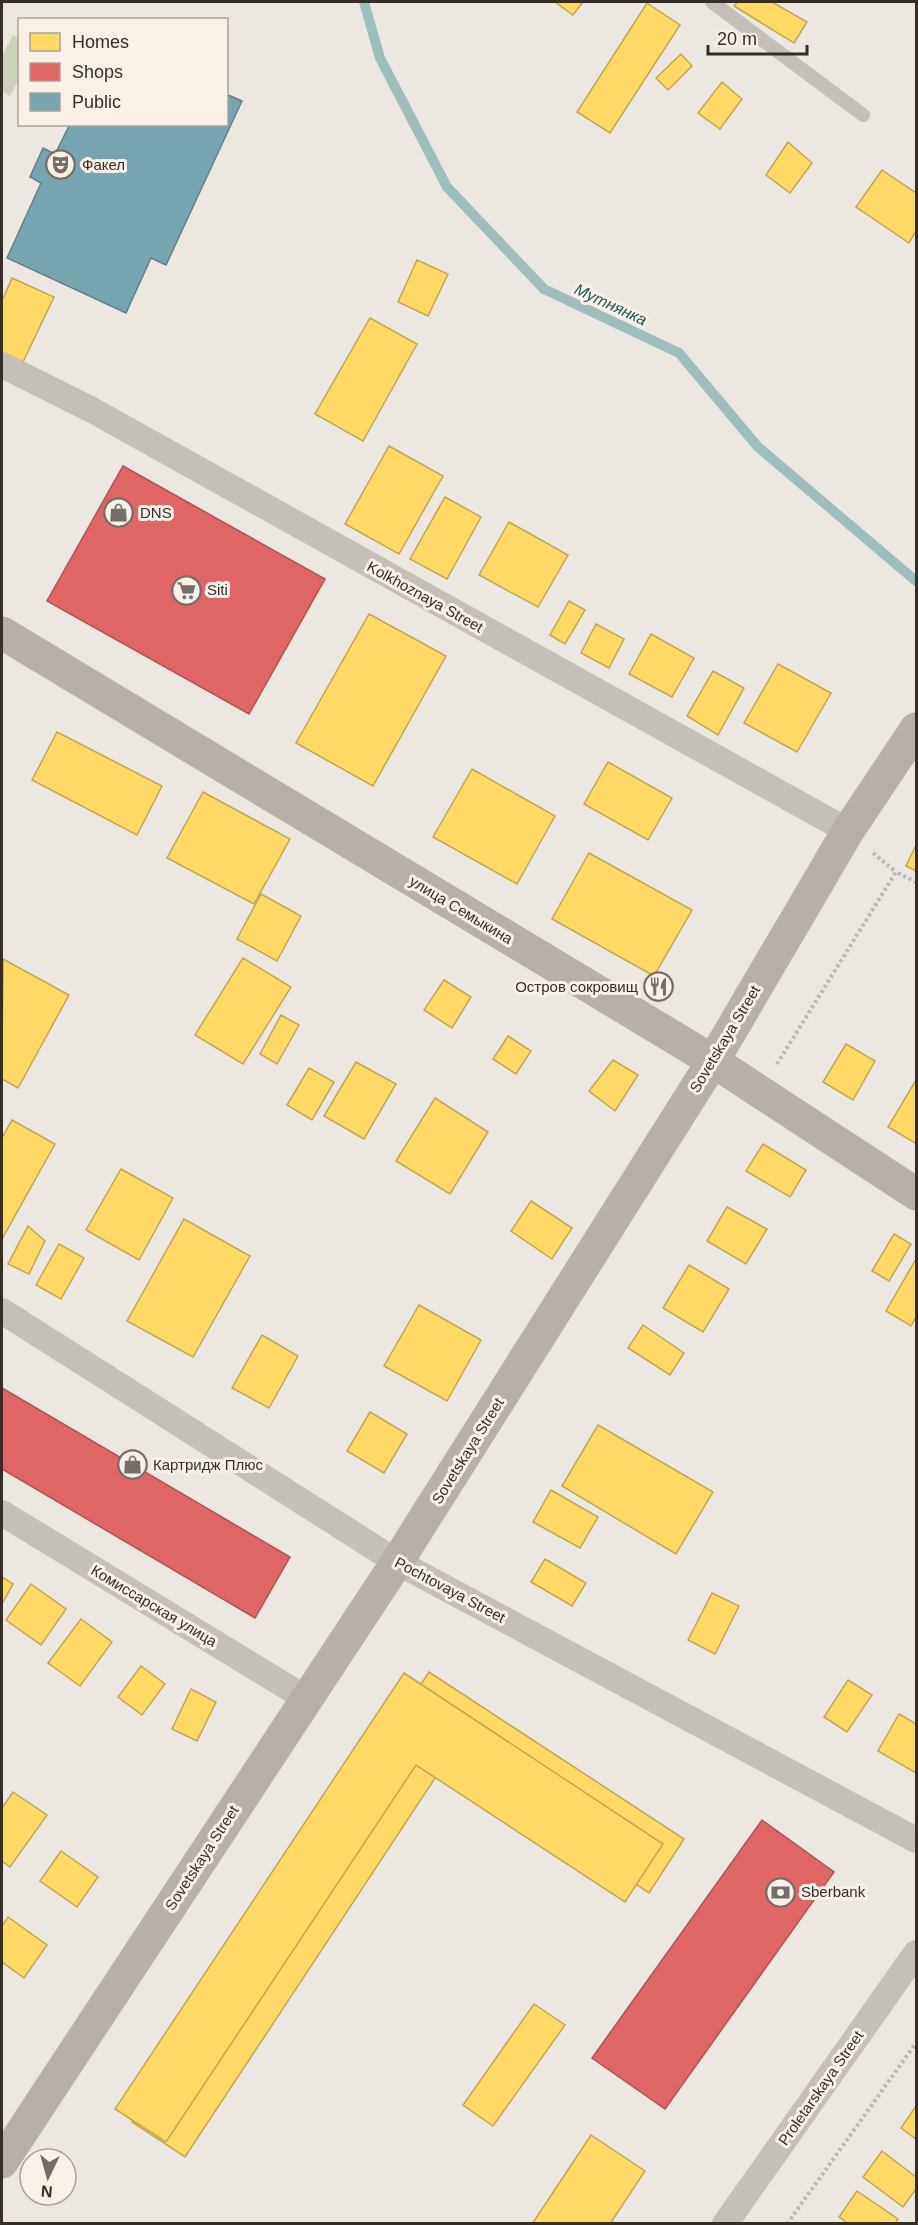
<svg xmlns="http://www.w3.org/2000/svg" width="918" height="2225" viewBox="0 0 918 2225" font-family="Helvetica,sans-serif">
<style>
.green{fill:#cdd2bb}
.homes{fill:#ffd966;stroke:#c3a553;stroke-width:1.5}
.shops{fill:#e06666;stroke:#ad5553;stroke-width:1.5}
.public{fill:#76a5af;stroke:#638186;stroke-width:1.5}
.lines{fill:none;stroke-linecap:round;stroke-linejoin:round}
.stream{stroke:#9ebebd;stroke-width:10}
.path{stroke:#beb7b2;stroke-width:4;stroke-dasharray:3 3;stroke-linecap:butt}
.lane{stroke:#c5bfba;stroke-width:14}
.street{stroke:#c5bfba;stroke-width:26}
.secondary{stroke:#b6afaa;stroke-width:33}
.labels{text-anchor:middle;stroke-width:6;stroke-linejoin:round;paint-order:stroke}
.poi-label{font-size:15px;fill:#362c28;stroke:#f9f1e8;text-anchor:start}
.street-label{font-size:15px;fill:#362c28;stroke:#f9f1e8}
.water-label{font-size:16px;font-style:italic;fill:#1f5356;stroke:#f9f1e8}
</style>
<rect width="100%" height="100%" fill="#ece7e1"/>
<polygon class="green" points="13,35 19,39 19,79 10,96 2,91 2,56"/>
<g class="homes">
<polygon points="555,2 583,2 573,15"/>
<polygon points="737,2 772,2 807,22 794,43 734,6"/>
<polygon points="647,3 680,25 610,133 577,112"/>
<polygon points="681,54 692,66 668,90 656,78"/>
<polygon points="722,82 742,99 720,129 698,113"/>
<polygon points="788,142 812,163 790,193 766,175"/>
<polygon points="882,170 916,193 916,231 909,243 856,207"/>
<polygon points="417,260 448,274 428,316 398,302"/>
<polygon points="12,278 54,297 22,364 2,354 2,301"/>
<polygon points="370,318 417,344 363,441 315,414"/>
<polygon points="389,446 443,476 399,554 345,524"/>
<polygon points="445,497 481,517 447,579 410,559"/>
<polygon points="509,522 568,555 538,607 479,575"/>
<polygon points="569,601 585,610 565,644 550,635"/>
<polygon points="369,614 446,656 373,786 296,743"/>
<polygon points="596,624 624,639 609,668 581,653"/>
<polygon points="651,634 694,658 672,697 629,674"/>
<polygon points="778,664 831,693 797,752 744,723"/>
<polygon points="713,671 744,688 718,735 687,716"/>
<polygon points="57,732 162,786 137,835 32,780"/>
<polygon points="608,762 672,798 648,840 584,804"/>
<polygon points="472,769 555,816 517,884 433,837"/>
<polygon points="203,792 290,839 254,904 167,858"/>
<polygon points="916,845 916,871 906,866"/>
<polygon points="589,853 692,910 654,976 552,919"/>
<polygon points="261,894 301,916 277,961 237,939"/>
<polygon points="243,958 291,987 243,1064 195,1035"/>
<polygon points="3,959 69,995 18,1088 2,1079"/>
<polygon points="444,980 471,997 452,1028 424,1010"/>
<polygon points="281,1015 299,1025 277,1064 260,1054"/>
<polygon points="508,1036 531,1051 516,1074 493,1059"/>
<polygon points="846,1044 875,1061 853,1100 823,1082"/>
<polygon points="613,1060 638,1075 615,1111 589,1091"/>
<polygon points="356,1062 396,1084 364,1139 324,1116"/>
<polygon points="309,1068 334,1082 312,1120 287,1105"/>
<polygon points="916,1080 916,1140 915,1143 888,1127"/>
<polygon points="435,1098 488,1132 450,1194 396,1161"/>
<polygon points="12,1120 55,1144 2,1239 2,1138"/>
<polygon points="763,1144 806,1170 790,1197 746,1171"/>
<polygon points="121,1169 173,1198 139,1260 86,1230"/>
<polygon points="531,1201 572,1228 552,1259 511,1231"/>
<polygon points="727,1207 767,1229 746,1264 707,1241"/>
<polygon points="184,1219 250,1256 193,1357 127,1321"/>
<polygon points="28,1226 45,1241 29,1274 8,1264"/>
<polygon points="894,1234 911,1244 889,1281 872,1271"/>
<polygon points="59,1244 84,1258 61,1299 36,1285"/>
<polygon points="916,1259 916,1317 911,1326 886,1311"/>
<polygon points="689,1265 729,1289 703,1332 663,1308"/>
<polygon points="419,1305 481,1340 447,1401 384,1366"/>
<polygon points="643,1325 684,1353 670,1375 628,1348"/>
<polygon points="262,1335 298,1356 269,1408 232,1388"/>
<polygon points="370,1412 407,1434 384,1473 347,1451"/>
<polygon points="598,1425 713,1492 676,1554 562,1486"/>
<polygon points="551,1490 598,1517 580,1548 533,1522"/>
<polygon points="545,1559 586,1583 572,1606 531,1582"/>
<polygon points="2,1577 13,1584 2,1604"/>
<polygon points="31,1584 66,1609 41,1645 6,1620"/>
<polygon points="712,1593 739,1606 715,1654 688,1640"/>
<polygon points="81,1619 112,1642 80,1686 48,1663"/>
<polygon points="141,1666 165,1684 142,1715 118,1697"/>
<polygon points="429,1672 684,1839 649,1893 447,1760 185,2157 132,2122"/>
<polygon points="404,1673 663,1844 625,1902 416,1765 166,2142 115,2109"/>
<polygon points="848,1680 872,1695 847,1732 824,1717"/>
<polygon points="191,1689 216,1702 197,1741 172,1729"/>
<polygon points="899,1714 916,1724 916,1773 878,1751"/>
<polygon points="13,1792 47,1815 10,1867 2,1861 2,1808"/>
<polygon points="61,1851 98,1877 77,1907 40,1881"/>
<polygon points="8,1917 47,1945 24,1978 2,1962 2,1926"/>
<polygon points="534,2004 565,2025 493,2126 463,2105"/>
<polygon points="916,2106 916,2139 901,2128"/>
<polygon points="591,2135 645,2171 610,2224 532,2224"/>
<polygon points="882,2151 916,2177 916,2189 903,2207 863,2177"/>
<polygon points="857,2191 898,2219 895,2224 849,2224 839,2217"/>
</g>
<g class="shops">
<polygon points="123,466 325,579 249,714 47,601"/>
<polygon points="2,1388 290,1557 255,1618 2,1469"/>
<polygon points="762,1820 834,1872 665,2109 592,2058"/>
</g>
<polygon class="public" points="226,94 242,101 166,265 151,258 126,313 7,258 41,183 30,177 43,148 55,154 70,124 226,124"/>
<g class="lines">
<polyline class="stream" points="364,2 380,58 447,187 544,289 679,353 758,447 916,581"/>
<g class="path">
<polyline points="873,853 896,872"/>
<polyline points="777,1064 896,872 916,882"/>
<polyline points="787,2224 916,2043"/>
</g>
<polyline class="lane" points="712,2 863,115"/>
<g class="street">
<polyline points="2,365 92,410 848,831"/>
<polyline points="2,1311 397,1562 916,1840"/>
<polyline points="2,1513 307,1699"/>
<polyline points="725,2224 916,1953"/>
</g>
<g class="secondary">
<polyline points="2,633 713,1061 916,1194"/>
<polyline points="2,2162 397,1562 713,1061 848,831 916,729"/>
</g>
</g>
<defs>
<symbol id="theatre-ring" viewBox="-11 -11 22 22"><circle r="9.5" fill="#f9f1e8" stroke="#766d69" stroke-width="1.5"/><path d="M-5-5.5Q0-4 5-5.5V0Q5 5 0 6Q-5 5-5 0ZM-3.3-2.5H-1v1.5H-3.3ZM1-2.5H3.3v1.5H1ZM-2.8 1Q0 5.5 2.8 1Z" fill="#766d69"/></symbol>
<symbol id="shop-ring" viewBox="-11 -11 22 22"><circle r="9.5" fill="#f9f1e8" stroke="#766d69" stroke-width="1.5"/><path d="M-5-2.5h2.3a2.7 3.5 0 0 1 5.4 0H5L5.5 6h-11ZM-1.5-2.5h3a1.5 2.3 0 0 0-3 0Z" fill="#766d69"/></symbol>
<symbol id="supermarket-ring" viewBox="-11 -11 22 22"><circle r="9.5" fill="#f9f1e8" stroke="#766d69" stroke-width="1.5"/><path d="M-6-5.5h2.5l.6 2H6L4.5 2H-2.5L-4.4-4H-6ZM-1.5 3.2a1.3 1.3 0 1 0 .1 0ZM3 3.2a1.3 1.3 0 1 0 .1 0Z" fill="#766d69"/></symbol>
<symbol id="restaurant-ring" viewBox="-11 -11 22 22"><circle r="9.5" fill="#f9f1e8" stroke="#766d69" stroke-width="1.5"/><path d="M-5-6h1v4h1v-4h1v4h1v-4h1v5L-1.5 .5V6h-2V.5L-5-1ZM5-6V6H3V1.5H1.5Q1.5-4 5-6Z" fill="#766d69"/></symbol>
<symbol id="bank-ring" viewBox="-11 -11 22 22"><circle r="9.5" fill="#f9f1e8" stroke="#766d69" stroke-width="1.5"/><path d="M-6-4H6V4H-6ZM0-2.3a2.3 2.3 0 1 0 0 4.6a2.3 2.3 0 1 0 0-4.6Z" fill="#766d69"/></symbol>
</defs>
<g fill-rule="evenodd">
<use href="#theatre-ring" x="44" y="148" width="33" height="33"/>
<use href="#shop-ring" x="102" y="496" width="33" height="33"/>
<use href="#supermarket-ring" x="170" y="574" width="33" height="33"/>
<use href="#restaurant-ring" x="642" y="970" width="33" height="33"/>
<use href="#shop-ring" x="116" y="1448" width="33" height="33"/>
<use href="#bank-ring" x="764" y="1876" width="33" height="33"/>
</g>
<g class="labels">
<g class="poi-label">
<text x="82" y="170">Факел</text>
<text x="140" y="518">DNS</text>
<text x="207" y="595">Siti</text>
<text x="638" y="992" text-anchor="end">Остров сокровищ</text>
<text x="153" y="1470">Картридж Плюс</text>
<text x="801" y="1897">Sberbank</text>
</g>
<g class="street-label">
<text transform="translate(425 597) rotate(29)" y="5">Kolkhoznaya Street</text>
<text transform="translate(461 910) rotate(31)" y="5">улица Семыкина</text>
<text transform="translate(725 1039) rotate(-59)" y="5">Sovetskaya Street</text>
<text transform="translate(468 1451) rotate(-58)" y="5">Sovetskaya Street</text>
<text transform="translate(450 1590) rotate(28)" y="5">Pochtovaya Street</text>
<text transform="translate(154 1606) rotate(31)" y="5">Комиссарская улица</text>
<text transform="translate(202 1858) rotate(-57)" y="5">Sovetskaya Street</text>
<text transform="translate(821 2088) rotate(-55)" y="5">Proletarskaya Street</text>
</g>
<g class="water-label">
<text transform="translate(611 304) rotate(25)" y="6">Мутнянка</text>
</g>
</g>
<rect width="918" height="2225" fill="none" stroke="#362c28" stroke-width="6"/>
<rect x="18" y="18" width="210" height="108" fill="#f9f1e8" stroke="#aba29b" stroke-width="1.5"/>
<rect x="30" y="33" width="30" height="18" fill="#ffd966" stroke="#aba29b" stroke-width="1.5"/>
<text x="72" y="48" font-size="18" fill="#362c28">Homes</text>
<rect x="30" y="63" width="30" height="18" fill="#e06666" stroke="#aba29b" stroke-width="1.5"/>
<text x="72" y="78" font-size="18" fill="#362c28">Shops</text>
<rect x="30" y="93" width="30" height="18" fill="#76a5af" stroke="#aba29b" stroke-width="1.5"/>
<text x="72" y="108" font-size="18" fill="#362c28">Public</text>
<g transform="translate(48 2177) rotate(185)"><circle r="28" fill="#f9f1e8" stroke="#aba29b" stroke-width="1.5"/>
<path d="M0-4.5L10 22L0 15L-10 22Z" fill="#766d69"/>
<text y="-9" font-size="16" font-weight="bold" text-anchor="middle" fill="#362c28">N</text>
</g>
<path d="M708 45v9h99v-9" fill="none" stroke="#362c28" stroke-width="3"/>
<text x="717" y="45" font-size="18" fill="#362c28" stroke="#f9f1e8" stroke-width="4.5" paint-order="stroke">20 m</text>
</svg>
